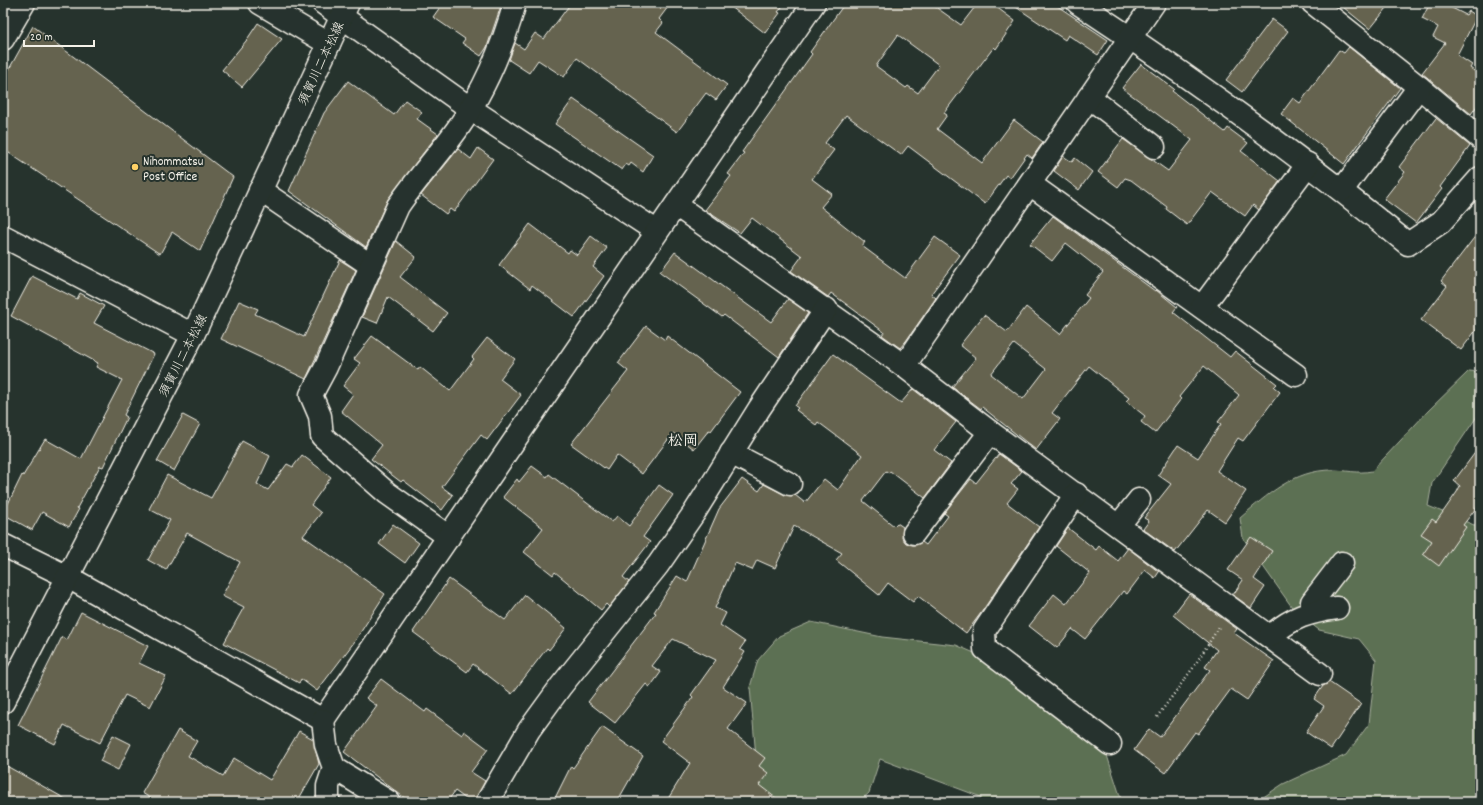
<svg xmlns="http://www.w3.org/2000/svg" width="1483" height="805" viewBox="0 0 1483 805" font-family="Dekko,'Klee One',sans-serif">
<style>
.green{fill:#5b6f52;stroke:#a8b09d}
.building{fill:#65644f;stroke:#f4f1e8;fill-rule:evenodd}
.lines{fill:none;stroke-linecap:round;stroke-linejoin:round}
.minor-casing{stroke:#f4f1e8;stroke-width:25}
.major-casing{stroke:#f4f1e8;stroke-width:25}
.path{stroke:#f4f1e8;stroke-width:2.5;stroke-dasharray:1 3;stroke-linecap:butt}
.minor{stroke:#26332d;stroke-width:22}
.major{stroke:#26332d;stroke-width:22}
.poi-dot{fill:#ffd166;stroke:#26332d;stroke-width:1.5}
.labels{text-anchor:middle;stroke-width:4;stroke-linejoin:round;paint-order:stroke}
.street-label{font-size:13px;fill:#f4f1e8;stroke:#26332d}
.poi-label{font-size:13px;fill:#f4f1e8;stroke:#26332d;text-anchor:start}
.quarter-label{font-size:15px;font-weight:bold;fill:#f4f1e8;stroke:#26332d}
</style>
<rect width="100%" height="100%" fill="#26332d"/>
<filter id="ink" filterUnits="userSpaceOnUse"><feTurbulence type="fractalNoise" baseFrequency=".025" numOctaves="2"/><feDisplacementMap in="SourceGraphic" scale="8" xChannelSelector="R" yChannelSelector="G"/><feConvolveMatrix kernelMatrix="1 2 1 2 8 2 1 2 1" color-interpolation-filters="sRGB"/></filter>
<g filter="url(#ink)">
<g class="green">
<path d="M1469,371L1480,372V412L1432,483L1428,506L1474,525L1480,524V802H1256L1283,784L1346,755L1369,724L1376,660L1359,639L1319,630L1294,610L1243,538L1240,518C1267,495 1294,470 1332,470C1346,470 1357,474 1372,471L1428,411Z"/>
<polygon points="811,622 882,637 956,645 995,662 1104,746 1122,802 982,802 981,797 880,759 869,793 859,802 757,802 756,757 750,687 758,660 779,636"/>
</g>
<g class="building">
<polygon points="443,3 502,3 487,47 481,56 462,43 465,39 433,17"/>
<polygon points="571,3 671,3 659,19 663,23 656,32 727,85 716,100 706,93 677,132 577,58 564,77 538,60 529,73 509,60 515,43 524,49 535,33 544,39"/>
<polygon points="726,3 785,3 778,12 780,13 765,33"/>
<path d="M845,3H930L961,25L978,3H991L1015,21L996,49L994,47L944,113L947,115L937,129L982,163L1014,120L1043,142L1032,158L1027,154L1010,178L1006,175L985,204L908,146L901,155L846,115L825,143L834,150L812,179L832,194L821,207L865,242L862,246L905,278L935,237L960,255L931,294L936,298L906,341L900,348L882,335L884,332L831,293L828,297L791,271L802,256L752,218L740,233L705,210L731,176L728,174L744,153L742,152L812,54L810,52ZM898,35L939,65L918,93L908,86L906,88L876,66Z"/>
<polygon points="1010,3 1053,3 1108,40 1098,55 1068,35 1065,40"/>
<polygon points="1338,3 1391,3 1370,29"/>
<polygon points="1430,3 1442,3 1466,15 1469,11 1477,16 1457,55 1472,65 1470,68 1480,75 1480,102 1471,114 1422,73 1445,43 1433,37 1438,27 1422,19"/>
<polygon points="1272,19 1288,31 1242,92 1226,80"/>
<polygon points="258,23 282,39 242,87 222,70 246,41"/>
<polygon points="33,26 233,177 200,251 172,232 160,254 3,149 3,80"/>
<polygon points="1349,47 1400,88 1344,164 1281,114 1293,98 1300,103 1339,50 1344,53"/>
<polygon points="1141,64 1174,89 1172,91 1225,132 1228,128 1248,143 1241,151 1280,181 1259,210 1253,205 1245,216 1212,192 1187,225 1166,209 1167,207 1131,180 1125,178 1118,187 1098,172 1123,139 1168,171 1192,140 1122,88"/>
<polygon points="348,81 394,115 405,100 422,112 417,119 438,134 388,199 366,247 289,191 324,113"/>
<polygon points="573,99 653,155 643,172 631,163 629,166 626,164 622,170 555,124"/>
<polygon points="1436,118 1470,146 1440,187 1442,189 1416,223 1384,199 1405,172 1399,167"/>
<polygon points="478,148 493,159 454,212 450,209 446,214 421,195 458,149 471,159"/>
<polygon points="1063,156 1072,162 1075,158 1092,172 1079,190 1054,171"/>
<path d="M1053,216L1155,291L1156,290L1177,307L1173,312L1230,357L1235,351L1277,384L1274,387L1280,392L1243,441L1238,438L1217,471L1246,491L1225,522L1208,510L1175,552L1143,529L1149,521L1144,518L1171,484L1158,475L1178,445L1198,458L1221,424L1218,422L1239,395L1204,366L1179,397L1181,399L1155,433L1141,422L1145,416L1126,401L1129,398L1089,366L1052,413L1060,419L1036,450L982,407L981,409L952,387L976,358L960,345L984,315L1007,332L1026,307L1060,334L1089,298L1085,295L1103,272L1066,243L1052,261L1030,244ZM1014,344L1046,369L1023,399L991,374Z"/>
<polygon points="530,224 568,253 570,250 577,255 591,236 607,248 593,267 604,276 574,317 532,285 530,289 499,265"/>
<polygon points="1480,230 1480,325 1461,350 1421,320 1447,286 1441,281"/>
<polygon points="396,241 416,257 400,277 447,313 433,331 388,297 377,323 362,317"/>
<polygon points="675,252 771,322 788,299 808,313 779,357 724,315 722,317 660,272"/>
<polygon points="340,260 356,270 306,379 221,339 239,301 258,309 255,314 304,337"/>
<polygon points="32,276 77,299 80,293 104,306 94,323 154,354 124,415 127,417 114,444 103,467 100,466 77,508 79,509 69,527 42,512 32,530 3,514 22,475 23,476 45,439 81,459 122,380 96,367 98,363 11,316"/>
<polygon points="646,326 665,340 667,336 740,392 711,431 709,430 694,449 673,433 642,474 617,455 607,470 571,444 628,371 618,363"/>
<polygon points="372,336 418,370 420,367 450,391 474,359 472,357 487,338 515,359 500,379 521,395 487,440 481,435 442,487 453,495 442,510 403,480 401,482 371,459 382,445 341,411 353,394 343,386 360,363 354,359"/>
<polygon points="833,354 901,403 913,389 956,422 934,450 951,463 925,498 890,471 889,473 886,471 863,501 894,526 897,523 903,527 902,538 906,543 913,545 922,542 926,545 948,516 944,513 971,479 976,483 999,454 1022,471 1011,484 1018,489 1007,503 1039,527 981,613 966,633 918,596 913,602 888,583 879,595 836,560 842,553 794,526 775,568 757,560 752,570 735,563 715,608 726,613 720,625 745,642 740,649 745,652 723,687 747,703 728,729 765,758 759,766 768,773 759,785 781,802 666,802 690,763 661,741 693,697 691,695 716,660 673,639 652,666 661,672 650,687 646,684 615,723 588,702 656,613 654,612 677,576 687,582 719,509 742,479 759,491 764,484 785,495 795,495 805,503 824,479 838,490 862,455 818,422 816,425 796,410 798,408 795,406"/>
<polygon points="183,415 200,424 174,471 157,461"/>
<polygon points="242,441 270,456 257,484 268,490 287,464 293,467 302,455 331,477 311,505 321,513 303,536 385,594 355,641 317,691 301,679 299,683 224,643 244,607 222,596 240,562 187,533 166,570 148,560 170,520 149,509 167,475 211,498"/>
<polygon points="1480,446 1480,503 1463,525 1466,527 1439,566 1423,554 1432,541 1421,534 1432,519 1436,522 1457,492 1460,486 1454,481"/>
<polygon points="532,466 547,477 549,474 612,522 617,516 629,526 659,485 673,495 643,537 650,542 623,577 629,582 609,607 606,604 601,610 555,572 553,575 524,552 543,528 503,497 517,479 519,482"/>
<polygon points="393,524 419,543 405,563 379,544"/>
<polygon points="1068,528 1096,550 1099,546 1118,561 1128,548 1159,572 1155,578 1145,570 1127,594 1123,591 1085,639 1072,629 1057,648 1029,626 1054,594 1066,604 1090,573 1056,546"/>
<polygon points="1251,537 1272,551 1254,579 1265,587 1251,608 1233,595 1243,580 1228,570"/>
<polygon points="449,579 505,620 525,595 566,628 549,650 547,648 512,694 473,664 467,672 413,632"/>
<polygon points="1189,594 1237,629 1234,633 1274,661 1247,700 1231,689 1198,734 1195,732 1165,773 1134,750 1149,729 1160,737 1210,670 1205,667 1217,650 1173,615"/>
<polygon points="81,612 148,646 139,663 166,676 150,707 125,695 100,743 64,725 55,744 18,725 62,637 67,640"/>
<polygon points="381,679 425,712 427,709 462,735 464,731 488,749 471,772 485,781 475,802 470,802 455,791 447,802 410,802 344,752 377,706 366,698"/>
<polygon points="1329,682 1361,704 1331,749 1306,732 1324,706 1314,699 1323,686"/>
<polygon points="602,727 643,756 617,802 553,802 571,766 573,768"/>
<polygon points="178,730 197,741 188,756 223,776 234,758 270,780 299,731 313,739 319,764 297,802 157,802 142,793"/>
<polygon points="113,735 131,744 118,770 100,761"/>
<polygon points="3,764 71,802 3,802"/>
</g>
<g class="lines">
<defs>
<g id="minor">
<polyline points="260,3 329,44"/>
<path d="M1078,3C1192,78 1303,158 1408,244L1441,222L1480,178"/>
<polyline points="1313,3 1419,87 1480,138"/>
<polyline points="342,17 471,109 656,231"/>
<polyline points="3,39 24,3"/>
<polyline points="1089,97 1154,147"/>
<polyline points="1030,184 1296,375"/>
<polyline points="260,190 370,265"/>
<polyline points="1342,190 1419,87"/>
<polyline points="676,205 904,366 990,432 1320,674"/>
<polyline points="3,236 193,335"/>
<polyline points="1202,307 1308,164"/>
<polyline points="904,366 1154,3"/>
<polyline points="731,453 790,484"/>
<polyline points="1076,494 984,631 985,649 1110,744"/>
<polyline points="1119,525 1139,500"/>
<polyline points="914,533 990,432"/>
<path d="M449,537L387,493L322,436L320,416L311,395L326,367L398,206C417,178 439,155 458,128C484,91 503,46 515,3"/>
<polyline points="3,545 68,577 323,720 814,3"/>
<polyline points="1311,612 1312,602 1342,563"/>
<path d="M1270,636C1293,617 1308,612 1337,608"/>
<polyline points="323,720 326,745 334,768 328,786 328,802"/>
<polyline points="334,768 389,802"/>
<polyline points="487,802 529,730 561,686 658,565 694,513 759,409 826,309"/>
</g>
<g id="major">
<polyline points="323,3 342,17"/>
<polyline points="3,702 193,335 348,3"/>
</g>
</defs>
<use href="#minor" class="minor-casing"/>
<use href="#major" class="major-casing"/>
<polyline class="path" points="1157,717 1193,668 1219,627"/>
<use href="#minor" class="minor"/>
<use href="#major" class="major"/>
</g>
</g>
<circle class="poi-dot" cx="135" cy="167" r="4"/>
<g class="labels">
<g class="street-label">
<text transform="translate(320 63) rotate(-65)" y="5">須賀川二本松線</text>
<text transform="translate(182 355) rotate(-63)" y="5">須賀川二本松線</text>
</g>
<g class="poi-label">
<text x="143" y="165">Nihommatsu<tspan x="143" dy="15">Post Office</tspan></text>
</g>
<g class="quarter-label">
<text x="683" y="445">松岡</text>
</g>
</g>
<rect width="1483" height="805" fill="none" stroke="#26332d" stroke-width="16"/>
<rect x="8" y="8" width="1467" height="789" fill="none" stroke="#f4f1e8" stroke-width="1.5" filter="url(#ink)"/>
<path d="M24 40v6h70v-6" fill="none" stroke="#f4f1e8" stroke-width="2"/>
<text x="30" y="40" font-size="12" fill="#f4f1e8" stroke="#26332d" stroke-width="3" paint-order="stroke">20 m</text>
</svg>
